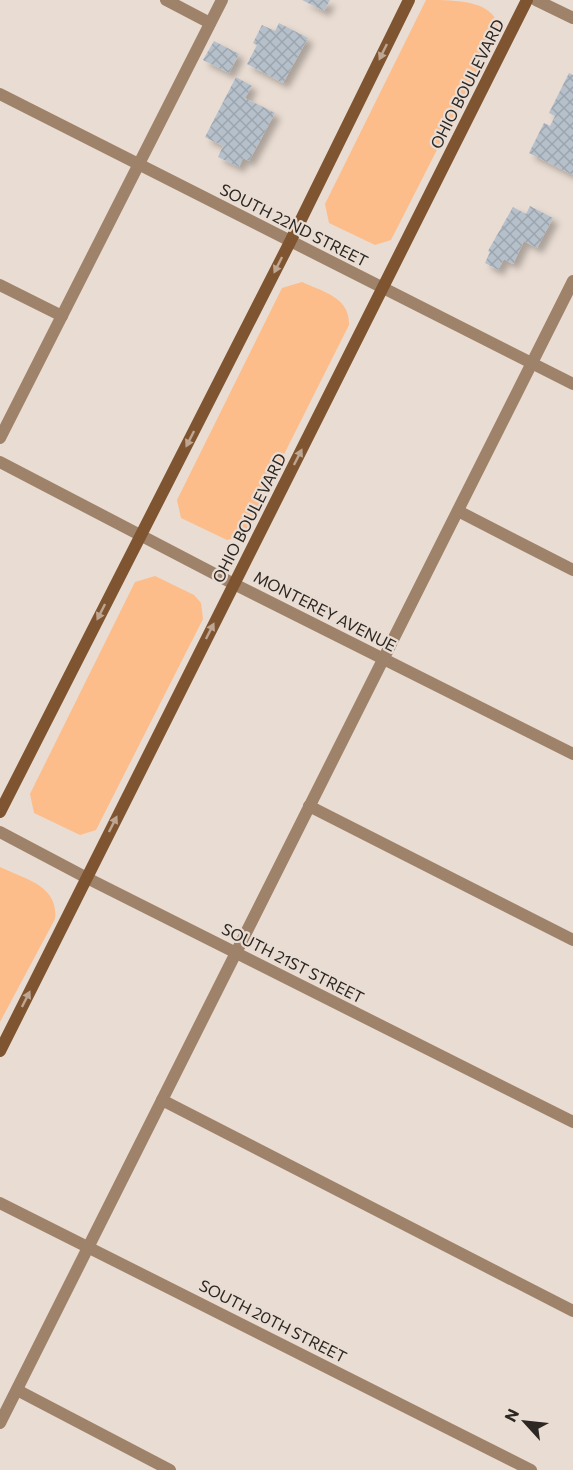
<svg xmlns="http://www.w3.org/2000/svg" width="573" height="1470" viewBox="0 0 573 1470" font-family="Commissioner,sans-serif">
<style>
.green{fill:#fcbd8b}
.building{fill:url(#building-cross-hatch);filter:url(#shadow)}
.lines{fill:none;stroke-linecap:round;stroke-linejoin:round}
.lane{stroke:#9f826a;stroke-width:12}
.street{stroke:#9f826a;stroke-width:12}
.secondary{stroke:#7f5531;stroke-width:12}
.oneway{fill:#bfa692}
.labels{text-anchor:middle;stroke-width:4.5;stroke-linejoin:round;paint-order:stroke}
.street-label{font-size:16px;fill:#2c2723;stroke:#e9dcd2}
</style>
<defs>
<pattern id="building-cross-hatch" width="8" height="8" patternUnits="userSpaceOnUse" patternTransform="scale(1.5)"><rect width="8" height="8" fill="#b5c0cb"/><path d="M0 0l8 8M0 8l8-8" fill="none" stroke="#9ca5ae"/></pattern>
<filter id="shadow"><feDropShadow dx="5.5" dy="5.5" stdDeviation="3" flood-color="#0004"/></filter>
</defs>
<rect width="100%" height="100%" fill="#e9dcd2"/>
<g class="green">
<path d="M426,0C455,0 497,0 498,30L391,240L375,245L329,223L325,204Z"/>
<path d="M302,282C323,292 350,297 349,325L243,536L227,540L181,518L177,500L282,288Z"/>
<polygon points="155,576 194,595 201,603 203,619 96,830 80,835 34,813 30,794 135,582"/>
<path d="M0,867C24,879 59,885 55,919L0,1022Z"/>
</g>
<g class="building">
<polygon points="302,0 330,0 324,11"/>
<polygon points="279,23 308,38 283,83 247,64 257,45 253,43 262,25 275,31"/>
<polygon points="214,41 239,54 229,73 203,60"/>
<polygon points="569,73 573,75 573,175 529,153 544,123 550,126 555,116 549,113"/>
<polygon points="236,77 252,86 245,98 275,113 249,161 243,158 239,167 218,157 223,146 205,137"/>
<polygon points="530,206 553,218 537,248 524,241 513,264 504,259 498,270 485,263 490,252 488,251 513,207 526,214"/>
</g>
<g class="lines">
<g class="lane">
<polyline points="166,0 210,23"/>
<polyline points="0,285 62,316"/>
<polyline points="0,438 222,0"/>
<polyline points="458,511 573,570"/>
<polyline points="309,806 573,940"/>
<polyline points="162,1100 573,1311"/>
<polyline points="17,1390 170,1470"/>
<polyline points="0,1423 573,281"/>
</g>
<g class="street">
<polyline points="536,0 573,18"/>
<polyline points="0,94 573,384"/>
<polyline points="0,462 234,584 573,754"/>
<polyline points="0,832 87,878 573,1122"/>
<polyline points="0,1203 531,1470"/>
</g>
<g class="secondary">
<polyline points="0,812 290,242 409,0"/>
<polyline points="0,1051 527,0"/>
</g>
</g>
<defs><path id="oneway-solid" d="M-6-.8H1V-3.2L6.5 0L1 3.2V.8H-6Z" transform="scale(1.5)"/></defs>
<g class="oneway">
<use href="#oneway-solid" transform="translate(383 52) rotate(116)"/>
<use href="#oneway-solid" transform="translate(278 265) rotate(117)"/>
<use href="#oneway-solid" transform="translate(190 439) rotate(117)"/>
<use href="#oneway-solid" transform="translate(298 457) rotate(-63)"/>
<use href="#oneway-solid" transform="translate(101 612) rotate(117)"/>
<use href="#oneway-solid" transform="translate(210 631) rotate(-63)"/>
<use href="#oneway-solid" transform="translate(113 824) rotate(-63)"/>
<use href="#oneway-solid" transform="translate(26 999) rotate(-63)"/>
</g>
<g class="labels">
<g class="street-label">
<text transform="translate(467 84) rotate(-63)" y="6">OHIO BOULEVARD</text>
<text transform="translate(294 225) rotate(27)" y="6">SOUTH 22ND STREET</text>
<text transform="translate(249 518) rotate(-63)" y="6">OHIO BOULEVARD</text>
<text transform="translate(325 611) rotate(27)" y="6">MONTEREY AVENUE</text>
<text transform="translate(293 963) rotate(27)" y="6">SOUTH 21ST STREET</text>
<text transform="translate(273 1321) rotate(27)" y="6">SOUTH 20TH STREET</text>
</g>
</g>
<g transform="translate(525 1422) rotate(297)" stroke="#e9dcd2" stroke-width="4.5" paint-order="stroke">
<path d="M0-4.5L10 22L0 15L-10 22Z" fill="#2c2723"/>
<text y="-9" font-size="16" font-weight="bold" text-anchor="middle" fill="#2c2723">N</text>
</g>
</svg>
